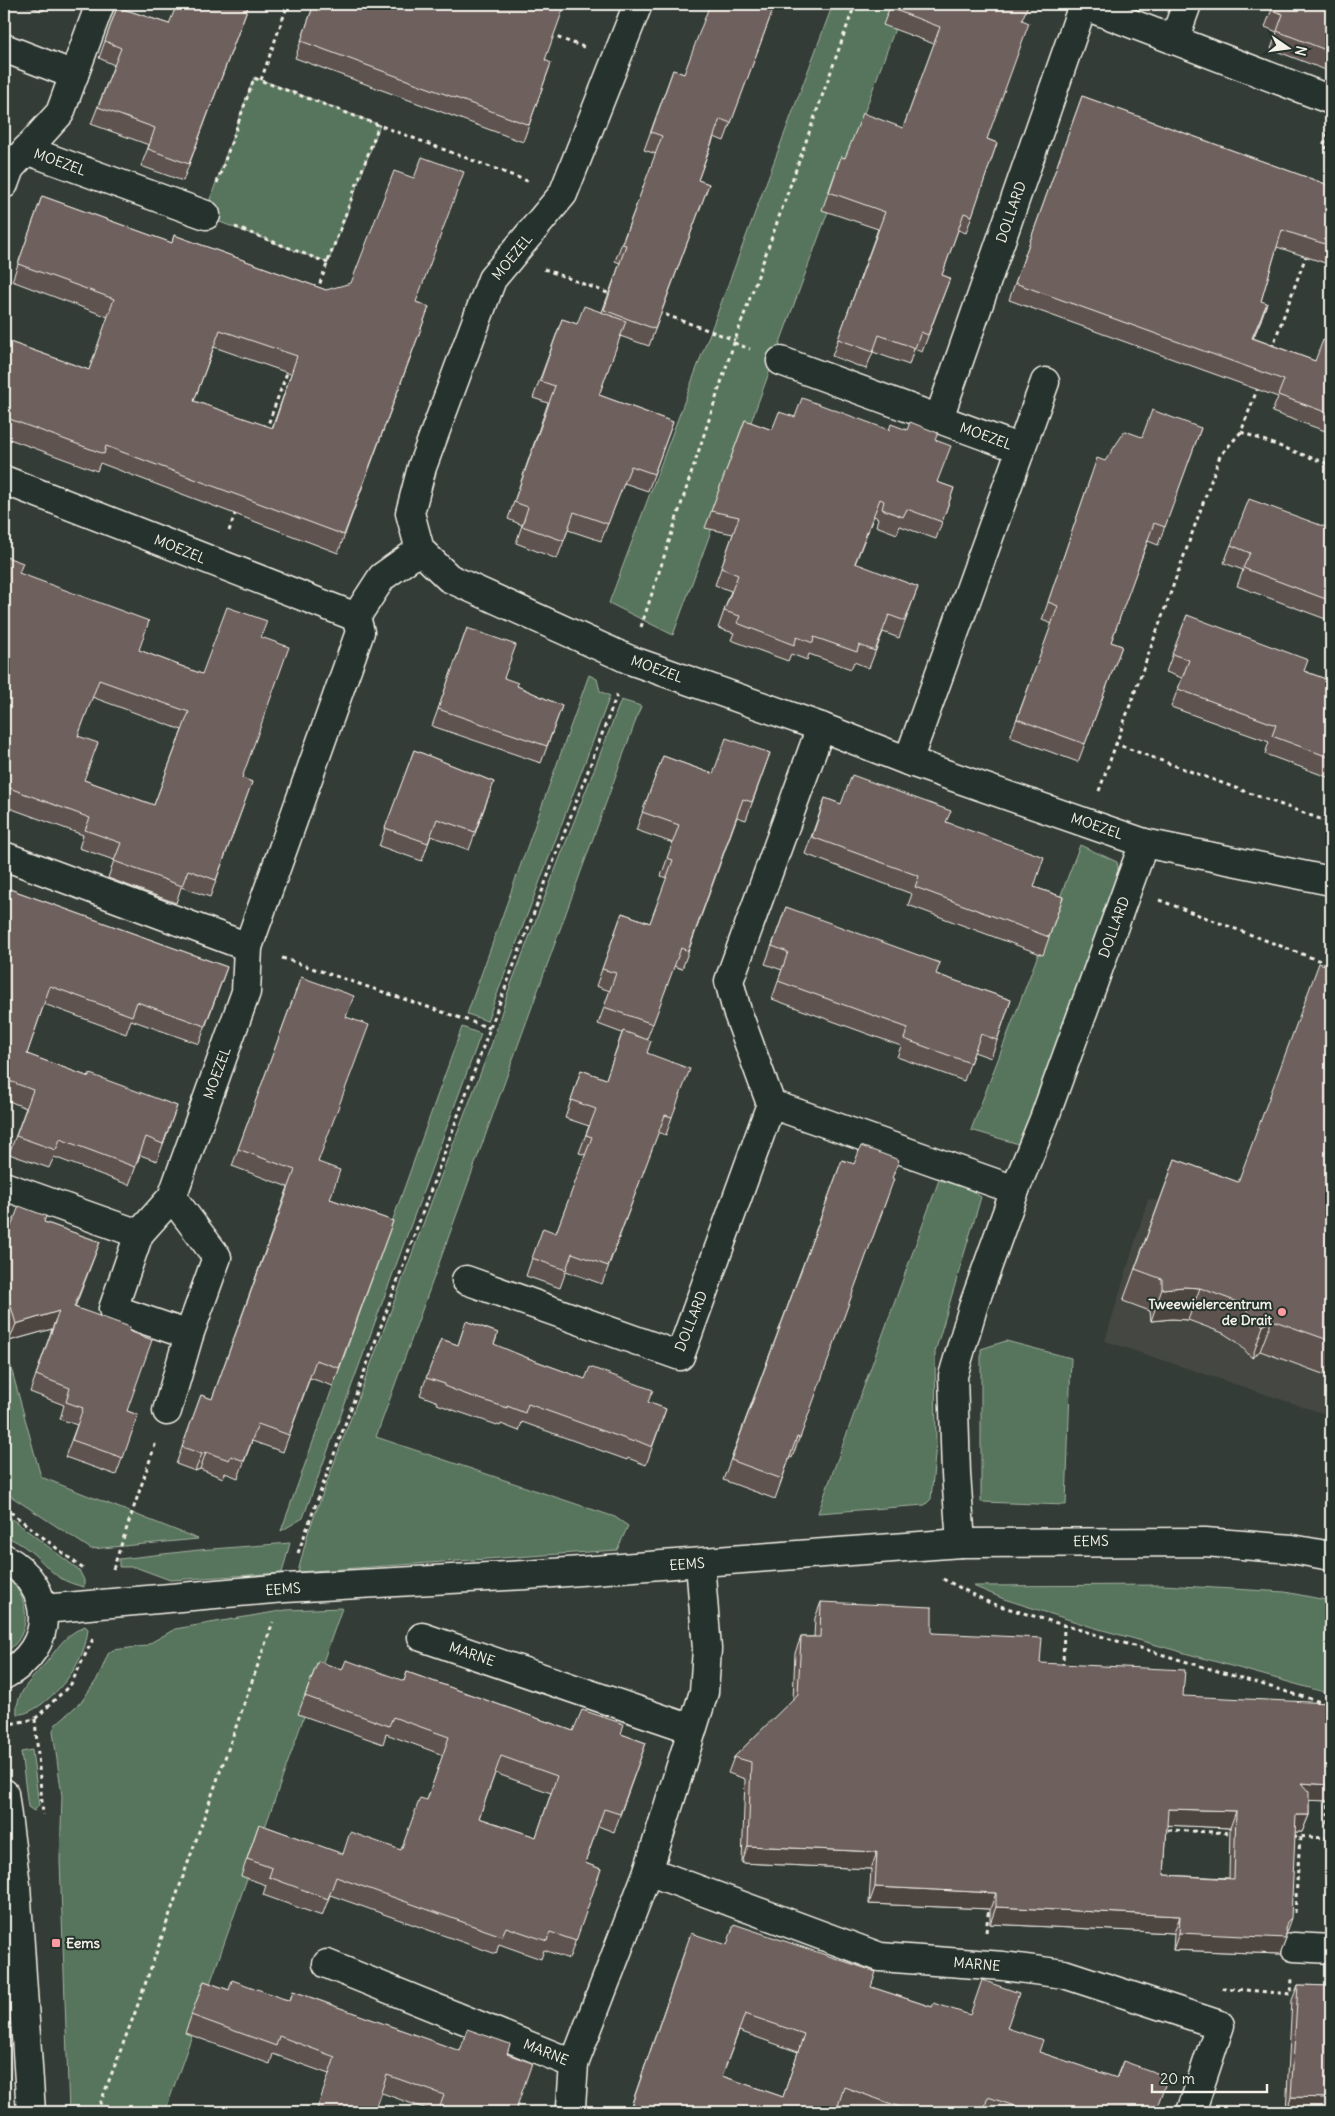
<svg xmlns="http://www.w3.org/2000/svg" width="1335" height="2116" viewBox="0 0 1335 2116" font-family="Delius,sans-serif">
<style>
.built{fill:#454742}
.green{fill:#56745c;stroke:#a5b2a2}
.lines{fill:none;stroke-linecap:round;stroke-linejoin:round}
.minor-casing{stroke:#f4f1e8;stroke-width:31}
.path{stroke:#f4f1e8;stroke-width:3;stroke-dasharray:4 4;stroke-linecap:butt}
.minor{stroke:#26332d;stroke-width:28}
.wall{fill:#5f5350;stroke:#f4f1e8;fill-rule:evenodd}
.shaded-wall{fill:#4d4441;stroke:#f4f1e8}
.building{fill:#6e615d;stroke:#f4f1e8;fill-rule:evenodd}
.poi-dot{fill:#ff9aa2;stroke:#26332d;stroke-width:2}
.labels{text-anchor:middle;stroke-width:4;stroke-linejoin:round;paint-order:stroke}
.street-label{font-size:14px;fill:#f4f1e8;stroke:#26332d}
.poi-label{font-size:14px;font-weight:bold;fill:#f4f1e8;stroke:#26332d;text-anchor:end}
</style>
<rect width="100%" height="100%" fill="#343c37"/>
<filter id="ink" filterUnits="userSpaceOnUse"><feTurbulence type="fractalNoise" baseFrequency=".02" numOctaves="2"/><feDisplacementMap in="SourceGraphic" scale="10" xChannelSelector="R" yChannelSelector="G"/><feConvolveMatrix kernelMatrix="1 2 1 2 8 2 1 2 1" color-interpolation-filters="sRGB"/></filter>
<g filter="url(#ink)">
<polygon class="built" points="1148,1199 1224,1212 1331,1336 1331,1416 1105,1341"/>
<g class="green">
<polygon points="833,4 904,4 673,635 609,603"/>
<polygon points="254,77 380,125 328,263 204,216"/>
<polygon points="589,675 597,679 600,691 610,696 487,1021 467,1014"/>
<polygon points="621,700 641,706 376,1437 615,1517 628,1526 617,1550 298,1572 308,1533 444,1168 492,1043 508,992"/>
<polygon points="1080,845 1117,862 1120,880 1022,1145 971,1130"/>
<polygon points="462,1027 481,1034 303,1518 281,1531"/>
<polygon points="939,1180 969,1189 981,1197 935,1352 936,1444 931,1499 925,1505 818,1513"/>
<polygon points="1006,1341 1071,1358 1066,1505 981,1502 981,1349"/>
<polygon points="4,1342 41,1477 198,1539 91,1549 9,1495 4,1487"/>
<path d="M4,1513L79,1570L84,1580V1587C52,1579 53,1570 30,1551C22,1544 13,1540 4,1535Z"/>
<polygon points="290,1543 282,1573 170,1580 135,1567 119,1567 119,1559 199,1550"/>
<path d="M4,1576C31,1593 34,1636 4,1653Z"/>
<polygon points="1163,1585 1285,1592 1331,1601 1331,1694 1092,1627 1004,1599 973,1586"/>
<polygon points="342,1608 165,2112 69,2112 60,1860 62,1796 53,1731 55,1725 82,1701 98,1678 108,1654 113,1650 145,1646 175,1629 286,1610"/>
<path d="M85,1626L88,1629C85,1660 66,1685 42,1704C35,1709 25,1715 17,1714C15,1693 32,1679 45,1664C60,1646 62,1637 85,1626Z"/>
<polygon points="32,1750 39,1805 34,1811 28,1807 21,1752"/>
</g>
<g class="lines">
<defs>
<g id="minor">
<polyline points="1174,40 1187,4"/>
<polyline points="4,48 74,75"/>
<polyline points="26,150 206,215"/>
<polyline points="4,184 10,168 60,113 100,4"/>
<polyline points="781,361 1021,449"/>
<polyline points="939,418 1083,5 1331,100"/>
<polyline points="4,480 356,617"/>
<polyline points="420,550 449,578 630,660 821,727 908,761 1144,843"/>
<polyline points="908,761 1045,382"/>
<polyline points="4,856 248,947"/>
<polyline points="771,1104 737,1011 729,981 821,727"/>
<polyline points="4,1186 139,1234"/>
<polyline points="466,1280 680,1356 771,1104 1015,1190"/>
<polyline points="189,1335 113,1309 139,1234 172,1197 246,992 248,947 360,632 356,617 382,577 420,550 410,513 422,467 492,279 563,194 638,4"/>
<polyline points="167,1411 189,1335 217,1257 172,1197"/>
<polyline points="961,1543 956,1474 953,1376 974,1304 1015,1190 1044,1119 1144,843 1331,881"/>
<path d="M4,1558C55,1586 57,1648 4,1675"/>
<polyline points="43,1609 285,1588 526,1575 961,1543 1205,1542 1292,1549 1331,1556"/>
<polyline points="422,1637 692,1729"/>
<polyline points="4,1793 16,1885 31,2112"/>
<polyline points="648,1871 880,1957 1003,1966 1064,1974 1220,2025 1191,2112"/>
<polyline points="1294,1947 1331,1949"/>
<polyline points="327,1964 574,2064 648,1871 704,1692 707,1649 700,1563"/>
<polyline points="573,2112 571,2106 574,2064"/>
</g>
</defs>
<use href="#minor" class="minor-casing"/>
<g class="path">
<polyline points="550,35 584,47"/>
<polyline points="261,80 288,4"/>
<polyline points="1328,133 1323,146 1331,150"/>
<polyline points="217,183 254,78 530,182"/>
<polyline points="235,227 328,263"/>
<polyline points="544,269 613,295"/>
<polyline points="317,291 379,125"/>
<polyline points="658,312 735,340"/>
<polyline points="734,343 750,349"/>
<polyline points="1272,348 1307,253"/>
<polyline points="1258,387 1241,432 1331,465"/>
<polyline points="266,430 288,370"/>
<polyline points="1241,432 1220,456 1116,744 1331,823"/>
<polyline points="229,531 236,511"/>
<polyline points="641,627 734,343 855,4"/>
<polyline points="1099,791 1116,744"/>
<polyline points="1159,900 1331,965"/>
<polyline points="282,958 490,1028"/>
<polyline points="4,1507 86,1571"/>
<polyline points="298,1553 490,1028 618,692"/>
<polyline points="113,1569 156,1442"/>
<polyline points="943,1579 990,1603 1331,1705"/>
<polyline points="1063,1667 1064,1625"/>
<polyline points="35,1719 43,1815"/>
<polyline points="4,1725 35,1719 71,1684 93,1639"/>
<polyline points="1168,1822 1168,1830 1234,1833"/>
<polyline points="1293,1836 1327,1838 1329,1798"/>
<polyline points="1295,1913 1300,1837"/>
<polyline points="986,1932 989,1906"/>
<polyline points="1222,1988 1291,1994 1292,1979"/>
<polyline points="97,2112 136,2010 273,1622"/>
</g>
<use href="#minor" class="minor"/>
</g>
<g class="wall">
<polygon points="22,4 46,4 43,11"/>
<polygon points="249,4 183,181 141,166 149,145 91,124 114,65 99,58 117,7 169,24"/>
<polygon points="314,4 337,7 551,63 523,142 295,58"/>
<polygon points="775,4 724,141 714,137 698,180 709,184 649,346 620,336 599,395 673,422 648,491 624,483 601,541 568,530 557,559 516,543 522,525 508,519 548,403 533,398 562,319 577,324 602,312 620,263 615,261 656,154 644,150 673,70 684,74"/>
<polygon points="891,4 1022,20 987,139 997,143 966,233 958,230 942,275 950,278 922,352 914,349 909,365 873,352 866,369 832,356 878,229 822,210 841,157 845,158 903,128 934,44 883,25"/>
<polygon points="1274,4 1331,4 1331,72 1271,49 1277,32 1265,27"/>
<polygon points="1082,96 1331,186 1331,265 1277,247 1261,301 1261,320 1253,338 1315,361 1331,343 1331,433 1272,412 1278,397 1009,300"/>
<path d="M42,196L172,243L174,235L326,290L416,302L429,307L338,553L100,463L97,471L4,437V340L89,370L108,317L12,281ZM214,347L291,374L272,428L194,401Z"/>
<polygon points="795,417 889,430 935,440 937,482 954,488 936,539 900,526 897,534 876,526 878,518 874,516 855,564 918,587 899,638 883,632 869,668 854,662 851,669 809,654 807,660 791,654 788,661 731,640 734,633 718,628 731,591 715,585 733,534 705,528 745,420 772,430"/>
<polygon points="1201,428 1158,545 1148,541 1128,594 1111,642 1122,646 1078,762 1010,737 1052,624 1042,620 1091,476 1105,461 1142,437"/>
<polygon points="1331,529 1331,621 1237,586 1243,570 1224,563 1231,545"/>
<path d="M4,556L19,573L139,650L202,674L261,637L242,778L252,782L210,897L181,887L176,903L108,878L114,860L79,848L83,835L4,806ZM92,697L182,730L154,805L84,780L78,736Z"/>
<polygon points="1187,615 1304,671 1331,681 1331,776 1330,778 1265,754 1269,742 1171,707 1182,678 1166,672"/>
<polygon points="467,628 504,678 517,686 562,706 541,763 432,726"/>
<polygon points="414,750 494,782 469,850 431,836 422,861 379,846"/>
<polygon points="770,753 746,820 737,817 682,969 674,966 647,1039 647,1053 672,1117 666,1135 658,1132 602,1284 566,1271 560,1288 526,1276 532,1258 556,1233 586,1155 579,1153 589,1126 565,1118 581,1070 606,1079 622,1033 598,1024 610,991 596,986 622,913 650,923 667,878 661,876 673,843 636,830 663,756 713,774"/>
<polygon points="825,798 841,804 947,822 1034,887 1063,897 1043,955 908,905 912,894 805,854"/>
<polygon points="4,887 227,967 199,1044 131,1020 126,1034 44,1004 27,1054 89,1077 177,1106 157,1161 140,1155 129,1185 54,1157 49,1168 9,1154 26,1108 4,1099"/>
<polygon points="786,907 936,974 1011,1000 991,1058 974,1052 964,1081 897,1057 901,1046 772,999 782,970 765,964"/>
<polygon points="1331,967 1331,1377 1260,1351 1252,1358 1237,1342 1223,1333 1188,1320 1172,1319 1151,1321 1150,1311 1123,1301 1175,1159 1238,1182"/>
<polygon points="301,977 346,1017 318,1162 330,1199 393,1221 333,1386 310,1378 283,1452 252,1441 238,1478 225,1473 223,1478 200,1469 195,1471 176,1464 201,1395 212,1399 288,1187 232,1166"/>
<polygon points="842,1160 892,1178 887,1198 792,1458 790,1457 775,1499 723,1480"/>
<polygon points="44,1222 100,1242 75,1307 129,1331 127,1411 138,1415 116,1475 65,1457 77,1425 60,1419 64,1405 30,1392 52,1329 9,1341 4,1321 4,1245"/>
<polygon points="466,1321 498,1333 494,1345 525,1357 666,1409 646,1465 628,1458 627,1460 522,1422 519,1431 501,1424 500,1426 456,1411 437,1404 438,1402 420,1395 441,1339 458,1345"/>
<path d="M821,1602L1040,1663L1183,1696L1331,1733V1801L1309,1800V1815L1302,1832H1295L1285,1934L1286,1938L1280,1954L1173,1950L1174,1933L990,1924V1909L869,1904L871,1869L742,1863L745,1779L728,1773L734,1757L793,1700L795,1653L801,1637H814L815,1618ZM1167,1825L1230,1828L1229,1878L1164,1875Z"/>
<path d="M318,1661L342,1670L404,1681L407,1672L573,1731L621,1734L646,1743L614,1832L598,1826L585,1863L601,1869L569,1959L544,1950L541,1959L499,1944L496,1954L330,1895L322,1916L263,1895L266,1885L241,1876L259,1824L342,1854L401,1850L427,1800L443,1755L386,1734L383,1744L298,1714ZM495,1773L551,1793L536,1837L479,1818Z"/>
<path d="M727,1945L871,1987L932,2007L1007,2028L1039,2052L1116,2078L1123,2061L1155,2112H859L838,2105L836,2112H629L685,1950ZM739,2031L798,2052L783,2097L722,2076Z"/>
<polygon points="204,1981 229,1990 290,2000 293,1991 459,2051 507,2054 515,2112 435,2112 273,2054 270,2064 185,2033"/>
<polygon points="1298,1985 1331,1986 1331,2112 1286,2112 1292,2000"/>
</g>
<g class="shaded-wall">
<polygon points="1267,303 1261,320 1246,355 1252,338"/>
<polygon points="1184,1287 1200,1288 1188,1320 1172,1319 1151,1321 1162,1289"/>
<polygon points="59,1311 52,1329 9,1341 16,1324"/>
<polygon points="1272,1320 1260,1351 1252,1358 1263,1326"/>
<polygon points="206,1452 200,1469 195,1471 202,1454"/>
<polygon points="1301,1783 1331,1785 1331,1801 1295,1800"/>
<polygon points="1168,1809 1236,1811 1230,1828 1162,1825"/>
<polygon points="1296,1815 1309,1815 1302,1832 1290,1832"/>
<polygon points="748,1846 877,1852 871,1869 742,1863"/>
<polygon points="875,1887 996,1893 990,1909 869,1904"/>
<polygon points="996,1907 1180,1916 1174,1933 990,1924"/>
<polygon points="1291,1918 1285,1935 1286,1938 1280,1954 1173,1950 1179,1933 1287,1922"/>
<polygon points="1291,2097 1331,2098 1331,2100 1327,2112 1286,2112"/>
</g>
<g class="building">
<polygon points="177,4 249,4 189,164 148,149 155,128 98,107 121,48 105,41 117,7 169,24"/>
<polygon points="314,4 329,4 337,7 339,4 565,4 545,60 551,63 529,125 301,41"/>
<polygon points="710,4 775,4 731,123 720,119 698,180 709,184 655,329 604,310 626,245 622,244 662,136 651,132 673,70 684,74"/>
<polygon points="891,4 1025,4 1028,5 1022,20 1029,23 987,139 997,143 972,216 964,213 942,275 950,278 928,335 921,332 915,348 879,335 873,352 838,339 885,212 829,192 841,157 845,158 863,113 903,128 940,27 890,8"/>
<polygon points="1274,4 1331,4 1331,52 1277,31 1283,14 1271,10"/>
<polygon points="1082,96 1331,186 1331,246 1282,230 1261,301 1267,303 1252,338 1315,361 1323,340 1331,343 1331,414 1278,395 1284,380 1015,283"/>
<path d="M422,157L464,172L416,302L429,307L344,535L106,446L104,454L4,417V340L89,370L114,299L18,264L42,196L172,243L174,235L326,290L351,283L394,171L414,178ZM220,330L297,356L273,428L194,401Z"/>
<polygon points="584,306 626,321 599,395 673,422 654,474 631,466 608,524 574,512 564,541 522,526 528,507 514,502 555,386 540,381 562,319 577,324"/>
<polygon points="802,398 889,430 891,424 907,430 910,422 938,433 935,440 951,446 937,482 954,488 942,522 907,509 903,517 882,509 884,501 880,499 855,563 918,587 905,621 889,615 875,651 859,645 857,652 814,637 813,643 797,637 794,645 737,623 740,616 724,611 738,575 721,568 739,517 711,511 745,420 772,430 779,412 795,417"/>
<polygon points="1152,410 1201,428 1165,527 1154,523 1131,587 1111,642 1122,646 1085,744 1017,719 1058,606 1048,602 1097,458 1105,461 1125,431 1142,437"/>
<polygon points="1249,499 1331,529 1331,601 1243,568 1250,553 1231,545"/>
<path d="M4,556L23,563L19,573L149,621L139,650L202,674L227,607L267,621L261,637L289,647L242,778L252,782L216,880L188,870L182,886L114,861L121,843L85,830L90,818L4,786ZM99,680L189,712L154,805L84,780L98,743L78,736Z"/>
<polygon points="1187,615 1308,660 1304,671 1331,681 1331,758 1272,736 1276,725 1178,689 1189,660 1172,654"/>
<polygon points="467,628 516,645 504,678 518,683 517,686 562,706 547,746 438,709"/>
<polygon points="726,738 770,753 752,802 743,799 688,951 681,948 653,1024 604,1007 616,973 602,969 622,913 650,923 673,860 667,858 679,825 642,812 663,756 713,774"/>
<polygon points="414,750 494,782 475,832 437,819 428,843 385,828"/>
<polygon points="852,775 951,811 946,822 1044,857 1034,887 1063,897 1049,937 915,887 919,876 812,837 825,798 841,804"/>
<polygon points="4,887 227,967 205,1026 137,1002 132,1016 50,986 27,1054 89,1077 90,1074 177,1106 163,1144 146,1137 135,1167 60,1139 56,1150 16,1136 33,1090 4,1079"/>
<polygon points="786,907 940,963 936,974 1011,1000 997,1040 981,1034 970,1063 904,1039 908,1028 778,981 788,952 772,946"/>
<polygon points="1319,963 1331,967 1331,1341 1272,1320 1263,1326 1248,1311 1235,1301 1200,1288 1184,1287 1162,1289 1162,1279 1135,1269 1175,1159 1238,1182"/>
<polygon points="301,977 354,996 346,1017 369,1025 318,1162 340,1170 330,1199 393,1221 339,1368 316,1360 289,1435 258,1424 244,1461 231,1456 229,1460 206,1452 202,1454 182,1447 201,1395 212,1399 295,1170 238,1149"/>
<polygon points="623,1031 651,1041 647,1053 690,1069 672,1117 665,1115 608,1266 572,1253 566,1270 532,1258 543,1228 556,1233 592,1137 586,1135 596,1109 571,1100 581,1070 606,1079"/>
<polygon points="861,1146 899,1160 892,1178 894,1179 800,1438 797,1437 782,1479 731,1460 842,1160 854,1164"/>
<polygon points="19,1206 46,1216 44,1222 100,1242 74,1307 130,1327 129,1331 152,1340 127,1411 138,1415 123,1458 72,1440 83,1408 66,1402 70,1388 36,1375 59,1311 16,1324 4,1282 4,1245"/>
<polygon points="466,1321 498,1333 494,1344 525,1357 585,1379 590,1367 653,1390 648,1402 666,1409 652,1447 635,1440 634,1442 528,1404 525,1413 507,1406 507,1408 462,1393 444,1386 445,1384 426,1378 441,1339 458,1345"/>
<path d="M821,1602L932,1607V1633L1042,1638L1040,1663L1185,1670L1183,1696L1330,1703L1328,1733H1331V1785L1301,1783L1309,1792V1815H1296L1291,1918L1287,1922L1285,1929L1286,1938L1179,1933L1180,1916L996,1907V1893L875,1887L877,1852L748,1846L751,1762L734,1757L798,1694L801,1637H820ZM1168,1809L1236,1811L1234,1879L1164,1875Z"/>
<path d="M346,1660L404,1681L407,1672L573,1731L582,1710L624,1724L621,1734L646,1743L620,1814L604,1809L585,1863L601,1869L576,1941L550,1932L547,1941L506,1927L502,1936L336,1877L328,1899L269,1877L272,1868L247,1859L259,1824L343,1854L350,1832L401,1850L420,1798L427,1800L449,1737L393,1717L389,1726L305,1696L318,1661L342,1670ZM501,1756L557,1776L536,1837L479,1818Z"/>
<path d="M734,1924L876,1972L871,1987L932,2007L934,2003L970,2015L982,1980L1019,1993L1007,2028L1043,2040L1039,2052L1117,2078L1123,2061L1168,2077L1155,2112H1032L988,2097L983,2112H914L844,2087L836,2112H645L631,2107L691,1933L727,1945ZM745,2014L804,2034L783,2097L722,2076Z"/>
<polygon points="232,1980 290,2001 293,1991 460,2051 467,2029 510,2044 507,2054 532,2063 515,2112 438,2112 444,2095 387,2075 374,2112 316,2112 335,2057 279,2036 276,2046 191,2015 204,1981 229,1990"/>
<polygon points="1298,1985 1331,1986 1331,2098 1291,2097"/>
</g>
</g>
<g class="poi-dot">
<circle cx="1282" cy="1312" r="5"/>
<rect x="51" y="1938" width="10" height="10" rx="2.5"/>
</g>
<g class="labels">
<g class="street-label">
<text transform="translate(60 162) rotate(20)" y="5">MOEZEL</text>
<text transform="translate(1011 212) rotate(-71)" y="5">DOLLARD</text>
<text transform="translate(512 257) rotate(-51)" y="5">MOEZEL</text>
<text transform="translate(986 436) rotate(20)" y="5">MOEZEL</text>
<text transform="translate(180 549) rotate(22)" y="5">MOEZEL</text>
<text transform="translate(657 669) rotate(20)" y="5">MOEZEL</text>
<text transform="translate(1097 826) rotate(19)" y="5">MOEZEL</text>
<text transform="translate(1114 927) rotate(-70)" y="5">DOLLARD</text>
<text transform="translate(217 1073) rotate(-70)" y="5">MOEZEL</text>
<text transform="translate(691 1321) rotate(-68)" y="5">DOLLARD</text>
<text transform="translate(1091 1541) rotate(-1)" y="5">EEMS</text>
<text transform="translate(687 1564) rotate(-4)" y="5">EEMS</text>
<text transform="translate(283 1589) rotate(-4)" y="5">EEMS</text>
<text transform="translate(472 1654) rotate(19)" y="5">MARNE</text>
<text transform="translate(977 1964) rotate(5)" y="5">MARNE</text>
<text transform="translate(546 2052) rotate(22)" y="5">MARNE</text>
</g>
<g class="poi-label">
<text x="1272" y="1309">Tweewielercentrum<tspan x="1272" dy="16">de Drait</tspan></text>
<text x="66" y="1948" text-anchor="start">Eems</text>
</g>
</g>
<rect width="1335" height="2116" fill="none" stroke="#26332d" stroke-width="20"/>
<rect x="10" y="10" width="1315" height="2096" fill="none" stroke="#f4f1e8" stroke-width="2" filter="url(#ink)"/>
<g transform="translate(1288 48) rotate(103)" stroke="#26332d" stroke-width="4" paint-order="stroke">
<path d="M0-4L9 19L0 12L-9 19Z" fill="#f4f1e8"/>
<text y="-8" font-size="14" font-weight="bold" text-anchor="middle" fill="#f4f1e8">N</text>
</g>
<path d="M1152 2084v8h115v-8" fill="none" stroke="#f4f1e8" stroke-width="2.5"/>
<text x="1160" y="2084" font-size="15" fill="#f4f1e8" stroke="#26332d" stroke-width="4" paint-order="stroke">20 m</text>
</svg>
